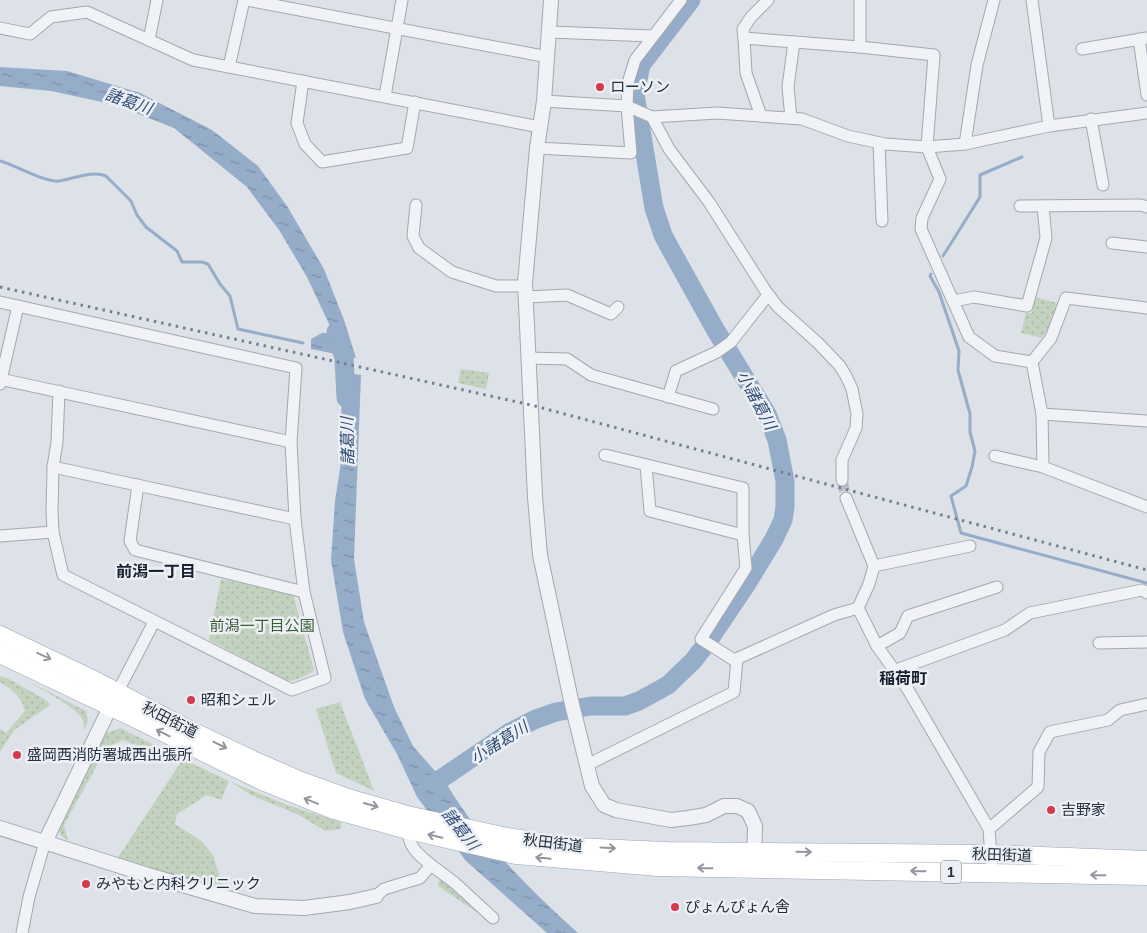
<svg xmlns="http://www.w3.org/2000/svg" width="1147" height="933" viewBox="0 0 1147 933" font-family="Arial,'Noto Sans JP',sans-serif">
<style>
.green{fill:url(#green-dots)}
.water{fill:url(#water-ripples)}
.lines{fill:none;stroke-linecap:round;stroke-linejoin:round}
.stream{stroke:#96adca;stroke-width:3}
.river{stroke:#96adca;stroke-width:19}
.minor-tunnel{stroke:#b8bdc6;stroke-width:11;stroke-dasharray:11 5.5;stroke-linecap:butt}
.minor-casing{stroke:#a2a8b2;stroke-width:13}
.tertiary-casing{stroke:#a2a8b2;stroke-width:16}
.primary-casing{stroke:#9ca4b4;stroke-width:19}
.minor{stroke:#f0f2f6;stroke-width:11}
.tertiary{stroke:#f0f2f6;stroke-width:14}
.primary{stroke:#fff;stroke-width:18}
.rail{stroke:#767f92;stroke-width:3;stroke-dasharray:2.5 5;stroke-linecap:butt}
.oneway{stroke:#92969f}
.poi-dot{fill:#d43a4b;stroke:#ecf0f5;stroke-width:2}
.labels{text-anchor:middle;stroke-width:5;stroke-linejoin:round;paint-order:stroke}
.shield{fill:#ecf0f5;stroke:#616876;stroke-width:1}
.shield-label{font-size:14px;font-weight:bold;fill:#262e3f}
.poi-label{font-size:15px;fill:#262e3f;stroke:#ecf0f5;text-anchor:start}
.park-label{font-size:15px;fill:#385b32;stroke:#ecf0f5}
.street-label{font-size:15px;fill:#262e3f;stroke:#ecf0f5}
.water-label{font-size:16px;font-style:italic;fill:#2e4b74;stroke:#ecf0f5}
.neighbourhood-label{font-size:16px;font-weight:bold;fill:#181f2f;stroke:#ecf0f5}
</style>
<defs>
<pattern id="green-dots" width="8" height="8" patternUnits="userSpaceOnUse" patternTransform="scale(1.25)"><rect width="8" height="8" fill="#c2d2be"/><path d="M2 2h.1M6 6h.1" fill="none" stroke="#a7b5a4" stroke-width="1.8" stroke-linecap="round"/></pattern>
<pattern id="water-ripples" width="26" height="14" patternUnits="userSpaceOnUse" patternTransform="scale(1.25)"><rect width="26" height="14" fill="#96adca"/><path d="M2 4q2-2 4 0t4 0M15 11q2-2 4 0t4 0" fill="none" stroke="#7a8da5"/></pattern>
</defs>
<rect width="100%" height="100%" fill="#dde1e8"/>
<g class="green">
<polygon points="1035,297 1057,303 1050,325 1042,338 1021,333 1026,313 1032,313"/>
<polygon points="461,369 489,373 486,389 458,383"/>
<path d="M221,579L293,594L314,670C308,676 295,681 287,681L209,640Z"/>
<path d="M0,676L9,679L46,700L50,705L14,730L0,752V729L6,733L25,711C21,696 13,690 0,682Z"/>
<path d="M22,678L86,711L88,722L84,730C84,726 84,722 82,718C74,706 36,686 22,678Z"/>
<polygon points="340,702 374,791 336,773 316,709"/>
<polygon points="120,728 181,758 171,758 123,740 107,747 64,825 68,841 60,835 59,825 106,733"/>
<polygon points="183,759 229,781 221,800 207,795 177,814 175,824 200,840 213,855 224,892 117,859"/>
<polygon points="231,782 287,805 341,822 341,829 325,831 299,815 251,795"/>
<polygon points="440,877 487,919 438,886"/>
</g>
<g class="water">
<polygon points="0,67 67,71 140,93 212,130 258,166 287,206 324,269 344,320 356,358 311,349 311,339 322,333 330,333 329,324 307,277 279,230 247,187 174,128 116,105 51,91 0,86"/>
<path d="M341,372L361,375L354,559L364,622L394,707L413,746L435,771L451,763L459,774L447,785C482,842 529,889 578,933H547L466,861L417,797L397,754L365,699L343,632L331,560L335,501L342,456Z"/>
</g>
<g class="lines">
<g class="stream">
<path d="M0,161C15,165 46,183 59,181C74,179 91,170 106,176L131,201L137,215L146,227L177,251L182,262H202L208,264L220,284L230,296L238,329L303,343"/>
<polyline points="943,256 980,197 980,175 1022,157"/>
<polyline points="931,274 930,276 939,292 959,351 958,370 970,414 970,432 975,451 972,467 966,486 951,496 961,533 1147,583"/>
</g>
<g class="river">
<polyline points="336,332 344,358 346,398"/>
<polyline points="435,783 510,732 536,719 556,712 591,706 625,706 639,701 668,685 693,661 707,643 746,585 774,539 783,520 785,507 785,481 777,440 767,414 715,329 671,250 663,235 654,208 635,94 641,65 691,0"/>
</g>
<polyline class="minor-tunnel" points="842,480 846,498"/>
<defs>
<g id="minor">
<polyline points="244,0 229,67 540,127"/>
<polyline points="247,0 548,57"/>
<polyline points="768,0 751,17 743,29 744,38 860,47"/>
<polyline points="860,0 860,47 934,55 927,147 940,179 922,218 921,229 969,337 995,356 1032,362 1042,414 1043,467 1147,507"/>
<polyline points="1032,0 1049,126"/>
<polyline points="0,28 30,34 51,17 87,12 193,60 229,67"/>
<polyline points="550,32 652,36"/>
<polyline points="744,38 746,73 761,116"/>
<polyline points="1139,39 1147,95"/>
<polyline points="149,40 157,0"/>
<polyline points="1082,49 1147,38"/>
<polyline points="303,81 297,123 305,144 322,162 407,148 415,102"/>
<polyline points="385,96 402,0"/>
<polyline points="544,101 627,106 652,117 669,149 709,202 765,290 778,307 818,343 840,366 846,376 852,389 857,414 856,428 842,460 842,480"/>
<polyline points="652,117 717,113 802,119 848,136 885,144 927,147 965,144 1049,126 1147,113"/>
<polyline points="791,118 788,87 794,42"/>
<polyline points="1091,119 1103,185"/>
<polyline points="879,143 882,221"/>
<polyline points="965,144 977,65 994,0"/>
<polyline points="537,148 631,153 627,106 628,83 635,60 681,0"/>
<polyline points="416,205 413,236 419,248 452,272 496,286 526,286"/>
<polyline points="1020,206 1141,205 1147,207"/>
<polyline points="1112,243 1147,247"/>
<polyline points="526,297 567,295 611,314 618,307"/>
<polyline points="954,301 974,297 1027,306 1046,238 1043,206"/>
<polyline points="0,302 296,368 291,442 295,519 304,592 325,678 292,690 63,575 53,532 52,512 53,467 57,442 59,391"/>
<polyline points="528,358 567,359 591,375 713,409"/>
<polyline points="1032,362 1051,338 1066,298 1147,308"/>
<polyline points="0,379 291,442"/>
<polyline points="0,384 18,306"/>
<polyline points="668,397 676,371 717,352 731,342 768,295"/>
<polyline points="1042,414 1147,421"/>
<polyline points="605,455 743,488 743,535 746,568 701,639 734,660 834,615 858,608 869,584 874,566 846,498"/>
<polyline points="995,456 1043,467"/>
<polyline points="646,465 650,511 743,535"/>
<polyline points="53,467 295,519"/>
<polyline points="138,485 130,541 135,550 304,592"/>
<polyline points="0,536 53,532"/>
<polyline points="874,566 970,546"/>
<polyline points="858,608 877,646 907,688 989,829 992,872"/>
<polyline points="1099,643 1147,642"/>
<polyline points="877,646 900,633 908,616 997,587"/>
<polyline points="896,670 1005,630 1030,613 1142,590 1147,593"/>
<polyline points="117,693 154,622"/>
<polyline points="587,765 734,692 737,659"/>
<polyline points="989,829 1038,787 1039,752 1050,732 1108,720 1120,710 1147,704"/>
<polyline points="431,865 455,883 493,918"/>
<path d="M376,896L384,889L420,878L431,865C419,855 408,847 408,830"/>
<polyline points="22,933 29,897 45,842"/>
</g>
<g id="tertiary">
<polyline points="551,0 544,101 537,148 525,283 535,497 540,555 571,700 592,786 604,805 616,810 671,820 688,818 706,815 724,806 737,806 748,811 755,826 754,861"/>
<polyline points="0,828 148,875 255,906 304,908 350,902 376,896"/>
<polyline points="45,842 114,699"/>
</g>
<g id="primary">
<polyline points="0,635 88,677 190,730 255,761 301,781 351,799 407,815 507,837 573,847 666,851 991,854 1147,860"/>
<polyline points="0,654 134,718 262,781 331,809 408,830 516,855 658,867 1147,876"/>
</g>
</defs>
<use href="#minor" class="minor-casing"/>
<use href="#tertiary" class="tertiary-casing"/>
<use href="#primary" class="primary-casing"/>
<use href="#minor" class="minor"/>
<use href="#tertiary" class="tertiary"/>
<use href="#primary" class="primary"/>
<polyline class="rail" points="0,287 531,405 1147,570"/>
</g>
<defs><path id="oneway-shaft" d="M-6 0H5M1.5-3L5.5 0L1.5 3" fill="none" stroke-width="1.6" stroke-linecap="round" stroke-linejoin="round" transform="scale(1.25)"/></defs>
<g class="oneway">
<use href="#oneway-shaft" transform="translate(44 656) rotate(25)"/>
<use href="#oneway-shaft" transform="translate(163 733) rotate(-153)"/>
<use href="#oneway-shaft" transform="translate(220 745) rotate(26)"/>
<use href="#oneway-shaft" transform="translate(311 801) rotate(-158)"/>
<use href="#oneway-shaft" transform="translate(371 805) rotate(16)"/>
<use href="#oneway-shaft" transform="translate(435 836) rotate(-167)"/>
<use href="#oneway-shaft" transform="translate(608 848) rotate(3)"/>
<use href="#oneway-shaft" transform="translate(804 852) rotate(1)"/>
<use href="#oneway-shaft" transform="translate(543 858) rotate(-174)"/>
<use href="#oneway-shaft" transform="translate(705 868) rotate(-179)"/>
<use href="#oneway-shaft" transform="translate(918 871) rotate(-179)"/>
<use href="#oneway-shaft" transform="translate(1098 875) rotate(-179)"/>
</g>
<g class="poi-dot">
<circle cx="600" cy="87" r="5"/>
<circle cx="191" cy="700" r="5"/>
<circle cx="17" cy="755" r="5"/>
<circle cx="1051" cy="810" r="5"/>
<circle cx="86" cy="884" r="5"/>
<circle cx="675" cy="907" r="5"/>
</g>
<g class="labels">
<rect class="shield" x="941" y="860.5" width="20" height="23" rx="4"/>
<g class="shield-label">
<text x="951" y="877">1</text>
</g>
<g class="poi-label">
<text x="610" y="92">ローソン</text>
<text x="201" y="705">昭和シェル</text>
<text x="27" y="760">盛岡西消防署城西出張所</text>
<text x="1061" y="815">吉野家</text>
<text x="96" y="889">みやもと内科クリニック</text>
<text x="685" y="912">ぴょんぴょん舎</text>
</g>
<g class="park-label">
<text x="262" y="631">前潟一丁目公園</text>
</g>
<g class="street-label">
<text transform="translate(170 720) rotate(27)" y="5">秋田街道</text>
<text transform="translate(553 843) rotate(7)" y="5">秋田街道</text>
<text transform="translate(1002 855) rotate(2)" y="5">秋田街道</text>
</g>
<g class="water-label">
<text transform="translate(129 101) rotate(19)" y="6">諸葛川</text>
<text transform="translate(757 400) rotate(62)" y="6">小諸葛川</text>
<text transform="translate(347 441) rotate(-91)" y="6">諸葛川</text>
<text transform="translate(499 742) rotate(-32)" y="6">小諸葛川</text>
<text transform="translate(461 829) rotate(51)" y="6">諸葛川</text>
</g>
<g class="neighbourhood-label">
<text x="156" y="577">前潟一丁目</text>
<text x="903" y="684">稲荷町</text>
</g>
</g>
</svg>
